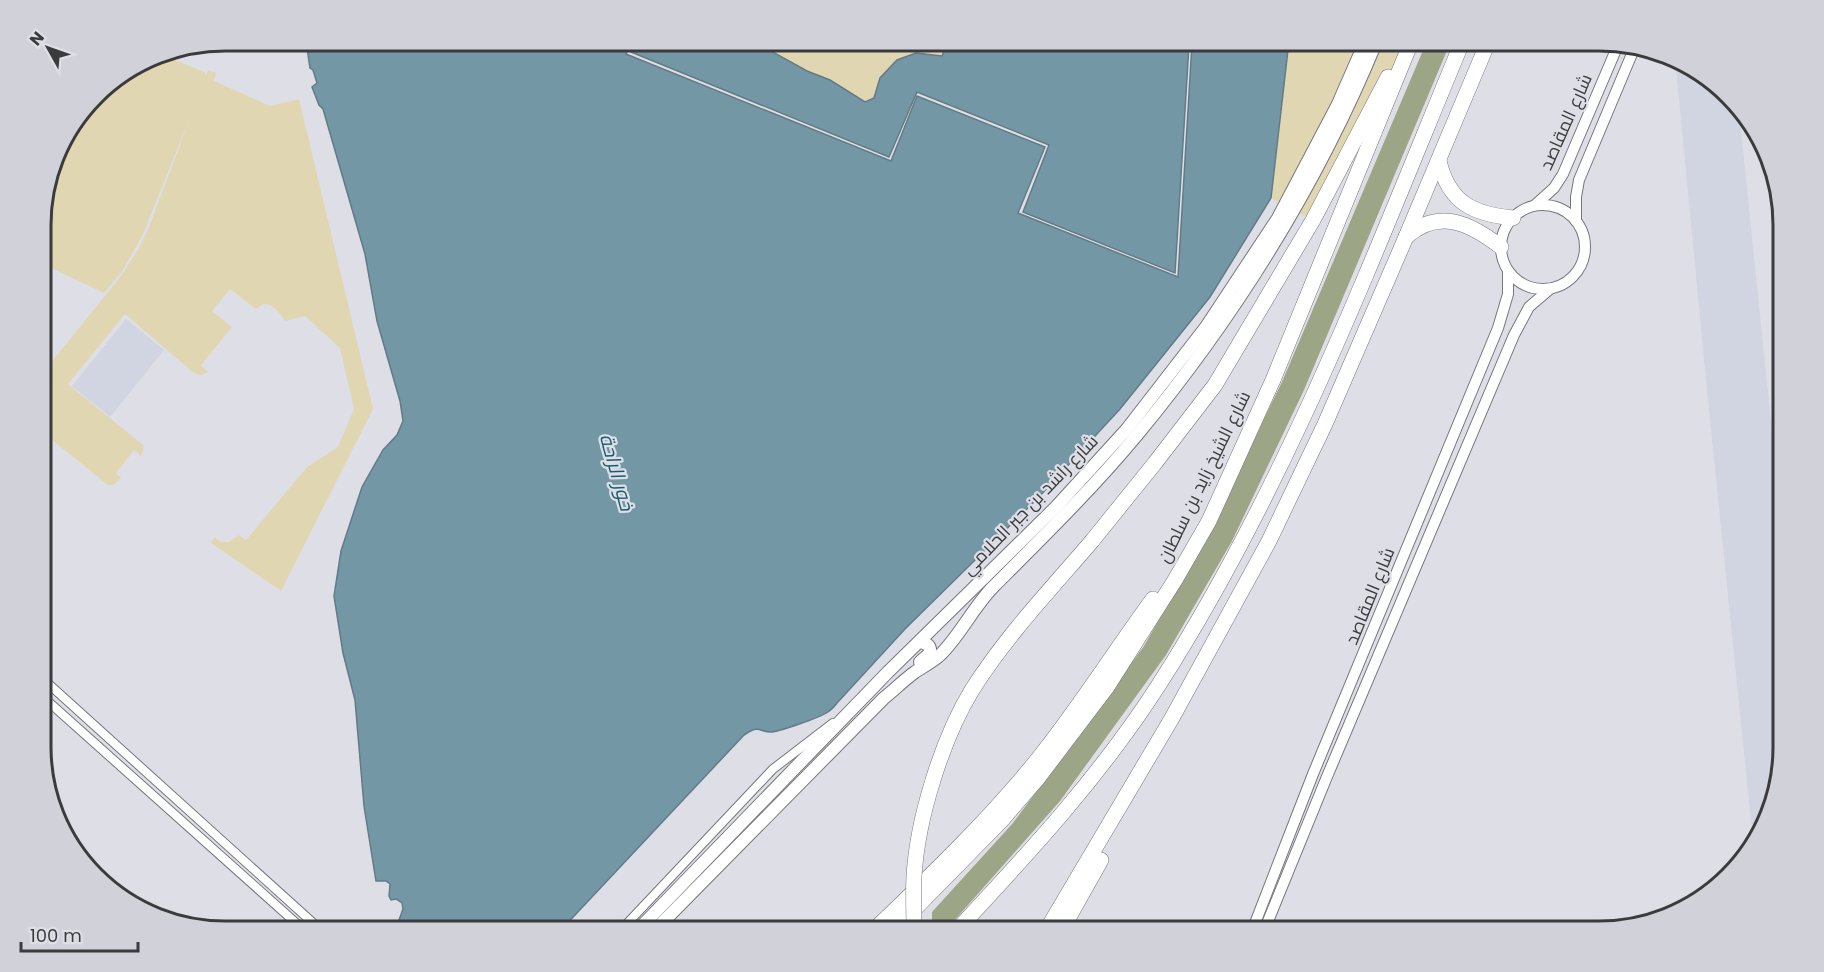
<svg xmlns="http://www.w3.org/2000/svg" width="1824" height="972" viewBox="0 0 1824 972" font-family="Poppins,Cairo,sans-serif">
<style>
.built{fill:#d1d4e1}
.forest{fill:#9ca586}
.sand{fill:#e0d6b1}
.water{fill:#7497a6;stroke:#637b87;stroke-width:1.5}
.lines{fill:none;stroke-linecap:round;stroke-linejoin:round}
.minor-casing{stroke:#76777d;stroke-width:10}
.tertiary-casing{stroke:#76777d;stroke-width:12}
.secondary-casing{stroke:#76777d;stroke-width:14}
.motorway-casing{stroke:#76777d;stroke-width:16}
.minor{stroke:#fff;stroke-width:8}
.tertiary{stroke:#fff;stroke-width:10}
.secondary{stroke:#fff;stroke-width:12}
.motorway{stroke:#fff;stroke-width:15}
.motorway-bridge-casing{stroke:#76777d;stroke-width:16;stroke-linecap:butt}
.motorway-bridge{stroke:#fff;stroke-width:15}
.labels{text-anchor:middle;stroke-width:4.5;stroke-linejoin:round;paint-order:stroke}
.street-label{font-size:18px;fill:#3b3b3e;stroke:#dedfe6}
.water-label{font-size:20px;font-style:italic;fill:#175c73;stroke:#dedfe6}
.rim{fill:none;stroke:#3b3b3e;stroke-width:3}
</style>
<rect width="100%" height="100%" fill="#dedfe6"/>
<g class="built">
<polygon points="1675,58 1681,60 1739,111 1783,538 1783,747 1764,829 1753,841 1707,390"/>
<polygon points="126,319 164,350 110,417 72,386"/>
</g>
<polygon class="forest" points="1427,41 1451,41 1304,390 1232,541 1166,655 1060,801 945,931 932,931 932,912 1013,823 1144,646 1207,535 1282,382"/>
<g class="sand">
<polygon points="753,41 948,41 942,56 916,53 880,78 874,98 865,103 830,80 807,71"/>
<polygon points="1289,41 1408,41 1313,220 1271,198"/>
<path d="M155,54H159L205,72V76L208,70L216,73L214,81L270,106L299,99L373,409L281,591L211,543L215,537L221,542H229L239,535L246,540L307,467L338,447L354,409L340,348L305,316L285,321C279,312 274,304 263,304L256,309L230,289L212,311L232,327L201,365L208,372L201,375L194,373L125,314L68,384L143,445L144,448L141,456L134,450L116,473L121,478L113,485H108L41,431V375L121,276L138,250L149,227L192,113L143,234L123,270L104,293L41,263V213L60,143L103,87Z"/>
</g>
<g class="water">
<path d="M1200,40L1289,41L1271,198L1210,297L1120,409L1037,499L905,629L837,703C834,707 830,711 826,713C821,717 778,732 771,732C758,732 761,724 744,735L560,931H395L403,909L402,903L396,899L391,900L389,896L390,884L386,881H376L364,806L355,700L343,653L334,596L341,551L362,487L383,450L397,435L403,421L400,401L377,321L365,254L323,109L319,105L312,87L317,83L313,70L310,68L306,41H631L626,54L891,161L917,96L1045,147L1018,213L1178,277L1192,44Z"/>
<polygon points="635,41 753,41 807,71 830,80 865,102 874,98 880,78 897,60 916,53 942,56 948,41 1182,41 1189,45 1175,273 1023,212 1049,145 917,92 889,157 631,52"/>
</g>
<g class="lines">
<defs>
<g id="minor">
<polyline points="1774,180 1782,226"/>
<polyline points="42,678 322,931"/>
<polyline points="42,696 305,931"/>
<polyline points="620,931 773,769 833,723"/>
</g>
<g id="tertiary">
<polyline points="1535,205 1554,188 1563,174 1618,45"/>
<circle cx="1543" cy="247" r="42"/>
<polyline points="1576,221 1576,197 1579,180 1634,49"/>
<polyline points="1252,931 1313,774 1498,328 1508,294 1508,271"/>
<polyline points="1264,931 1326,779 1514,335 1529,307 1550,289"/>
</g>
<g id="secondary">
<path d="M920,642C926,643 931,645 930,653L920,662"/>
<polyline points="637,931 888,672 1056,507 1127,429 1206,327 1278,218 1338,104 1366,40"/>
<path d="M654,931L884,698C894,690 904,680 915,672C924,666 934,661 941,654C961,634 974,606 994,586C1043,537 1093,488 1137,435C1236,315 1318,184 1377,40"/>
</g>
<g id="motorway">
<path d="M1439,161C1449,203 1473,214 1513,218"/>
<path d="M1406,237C1439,207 1471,224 1501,247"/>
<polyline points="1092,541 1155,463 1215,385 1313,220 1388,77"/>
<path d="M873,931C930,876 988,821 1038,759C1079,708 1114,652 1153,599"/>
<polyline points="893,931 1001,821 1038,778 1107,687 1175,580 1209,521 1273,380 1412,40"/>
<path d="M956,931C1029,853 1102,774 1160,683C1288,483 1372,259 1463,40"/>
<polyline points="1046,931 1172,718 1269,541 1325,424 1406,237 1489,40"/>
<polyline points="1061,931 1101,860"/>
</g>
</defs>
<use href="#minor" class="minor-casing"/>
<use href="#tertiary" class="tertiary-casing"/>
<use href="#secondary" class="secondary-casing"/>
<use href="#motorway" class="motorway-casing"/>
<use href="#minor" class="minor"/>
<use href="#tertiary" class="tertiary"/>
<use href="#secondary" class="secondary"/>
<use href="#motorway" class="motorway"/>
<defs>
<path id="motorway-bridge" d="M914,931C914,913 913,895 914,877C917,820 942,739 972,690C1006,636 1051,589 1092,541"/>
</defs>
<use href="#motorway-bridge" class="motorway-bridge-casing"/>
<use href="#motorway-bridge" class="motorway-bridge"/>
</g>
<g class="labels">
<g class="street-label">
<text transform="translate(1566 122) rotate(-66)" y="6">شارع المقاصد</text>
<text transform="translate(1204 477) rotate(-64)" y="6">شارع الشيخ زايد بن سلطان</text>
<text transform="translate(1030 505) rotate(-46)" y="6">شارع راشد بن جبر الحلامي</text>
<text transform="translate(1370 596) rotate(-68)" y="6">شارع المقاصد</text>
</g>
<g class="water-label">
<text transform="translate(617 472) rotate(74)" y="7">خور الراحة</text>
</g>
</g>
<path d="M0 0H1824V972H0ZM225 51H1599A174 174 0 0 1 1773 225V747A174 174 0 0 1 1599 921H225A174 174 0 0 1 51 747V225A174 174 0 0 1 225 51Z" fill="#d1d2d9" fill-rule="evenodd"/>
<path class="rim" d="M225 51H1599A174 174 0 0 1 1773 225V747A174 174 0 0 1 1599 921H225A174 174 0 0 1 51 747V225A174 174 0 0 1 225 51Z"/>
<g transform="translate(48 48) rotate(310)" stroke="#dedfe6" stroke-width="4.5" paint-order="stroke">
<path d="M0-4.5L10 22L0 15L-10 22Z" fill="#3b3b3e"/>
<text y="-9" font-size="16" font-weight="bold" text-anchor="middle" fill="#3b3b3e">N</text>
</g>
<path d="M21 942v9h117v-9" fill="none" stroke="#3b3b3e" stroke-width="3"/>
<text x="30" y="942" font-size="18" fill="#3b3b3e" stroke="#dedfe6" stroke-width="4.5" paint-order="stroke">100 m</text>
</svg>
